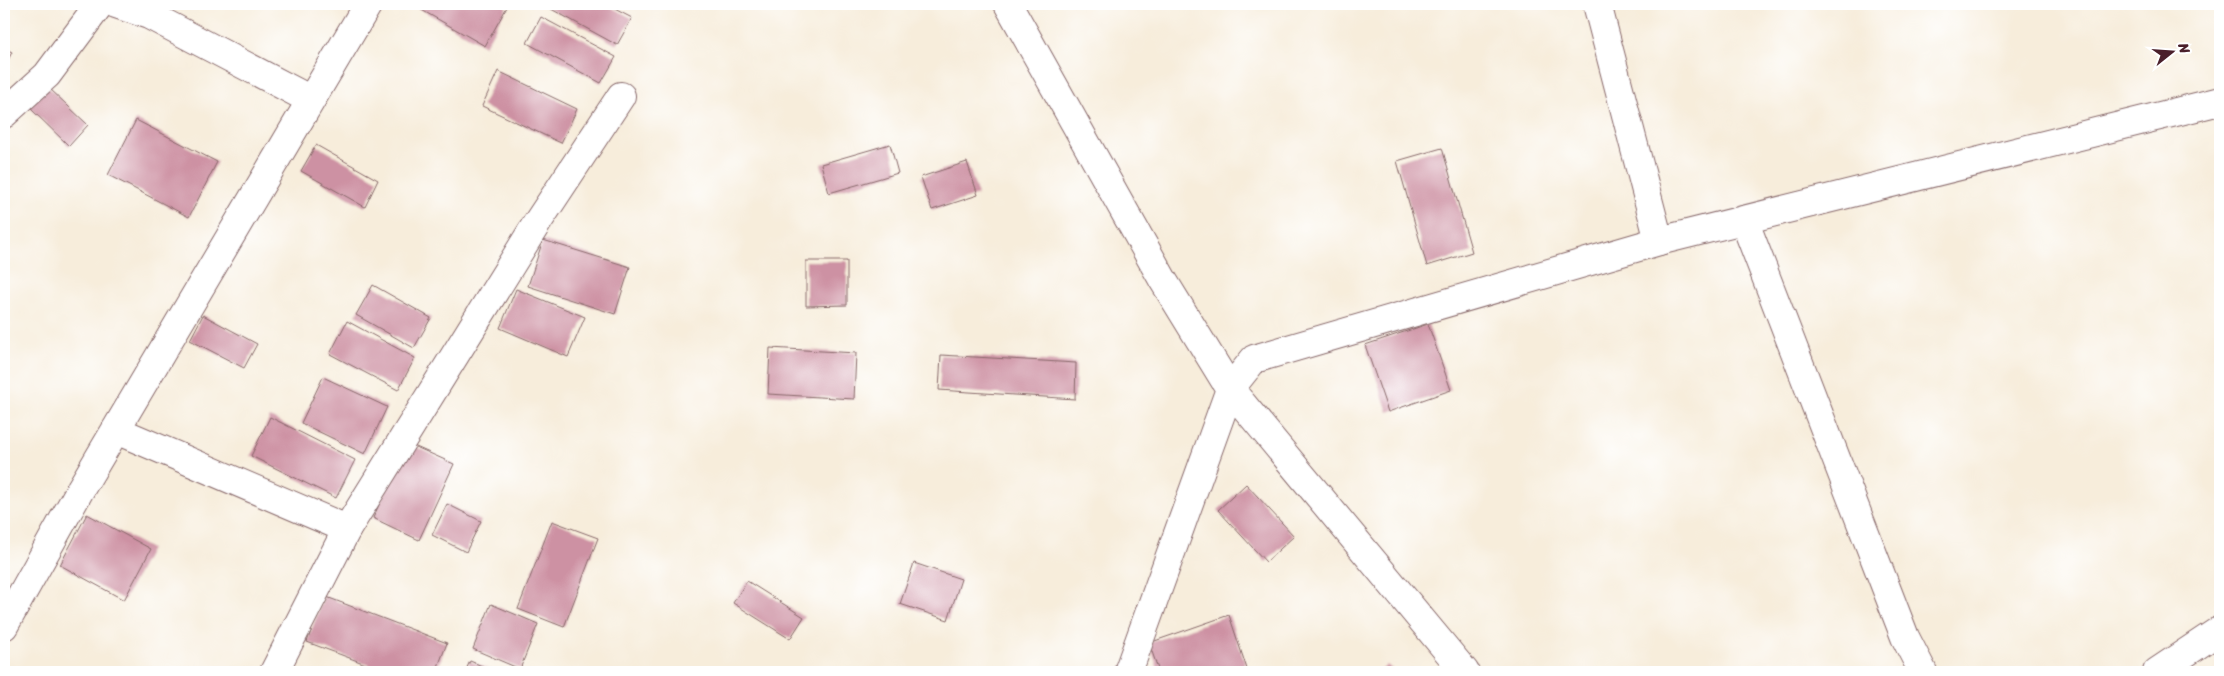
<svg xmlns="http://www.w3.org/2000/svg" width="2224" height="676" viewBox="0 0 2224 676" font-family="Sriracha,sans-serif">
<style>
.building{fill:#cd91a3}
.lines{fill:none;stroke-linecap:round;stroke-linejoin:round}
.minor-casing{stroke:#876769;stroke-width:30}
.minor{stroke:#fff;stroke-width:28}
</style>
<rect width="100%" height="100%" fill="#fff"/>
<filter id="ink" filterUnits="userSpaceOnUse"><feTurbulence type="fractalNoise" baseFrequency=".02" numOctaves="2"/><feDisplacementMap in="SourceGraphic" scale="10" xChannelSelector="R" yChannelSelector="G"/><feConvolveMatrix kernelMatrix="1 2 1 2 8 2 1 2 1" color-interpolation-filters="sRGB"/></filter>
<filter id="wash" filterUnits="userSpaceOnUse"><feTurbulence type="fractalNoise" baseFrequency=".0096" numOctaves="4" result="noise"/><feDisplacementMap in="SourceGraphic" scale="20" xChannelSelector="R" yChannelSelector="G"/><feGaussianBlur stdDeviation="1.12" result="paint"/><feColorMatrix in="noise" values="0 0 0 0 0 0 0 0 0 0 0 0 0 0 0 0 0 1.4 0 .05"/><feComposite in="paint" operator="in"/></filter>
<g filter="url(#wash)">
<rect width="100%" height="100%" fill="#f7eddb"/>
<g id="blocks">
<g class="building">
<polygon points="411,4 501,4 507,7 485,46"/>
<polygon points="542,4 605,4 632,18 617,45"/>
<polygon points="541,17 616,57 601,83 527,43"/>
<polygon points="4,48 12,52 4,68"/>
<polygon points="498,71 577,109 561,143 482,106"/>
<polygon points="48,87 88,125 69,146 29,107"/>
<polygon points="136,120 217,162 189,217 108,175"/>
<polygon points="890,144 898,173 829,193 821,164"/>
<polygon points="316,145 378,180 365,207 301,171"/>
<polygon points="1442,148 1472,252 1427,266 1397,161"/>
<polygon points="967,162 978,195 932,210 921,177"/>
<polygon points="543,240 630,267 615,314 528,286"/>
<polygon points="806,261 847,261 847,305 806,306"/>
<polygon points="373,285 431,318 414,348 356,315"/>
<polygon points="516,289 585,317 568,357 500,328"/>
<polygon points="203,315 257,344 244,368 190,340"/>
<polygon points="347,321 415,358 398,390 330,354"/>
<polygon points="1428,324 1451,390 1388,412 1365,345"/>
<polygon points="770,348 856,353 854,399 768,394"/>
<polygon points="941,355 1076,363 1075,399 939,390"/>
<polygon points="323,377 387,407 365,454 301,423"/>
<polygon points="270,417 355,460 336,498 251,456"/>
<polygon points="407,443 454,464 419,540 373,518"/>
<polygon points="1246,484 1294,536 1266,562 1218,510"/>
<polygon points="447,504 481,521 466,552 432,535"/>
<polygon points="87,514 151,549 124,600 60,565"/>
<polygon points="552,521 598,538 564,627 518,609"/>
<polygon points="914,563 961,579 948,620 900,604"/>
<polygon points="747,581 804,617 790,639 733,603"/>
<polygon points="324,596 447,643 436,672 387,672 307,642"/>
<polygon points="491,604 538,624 520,669 473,649"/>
<polygon points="1229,615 1248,672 1159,672 1149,643"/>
<polygon points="470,661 497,672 465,672"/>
<polygon points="1387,665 1395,672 1379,672"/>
</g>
</g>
</g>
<g filter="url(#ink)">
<use href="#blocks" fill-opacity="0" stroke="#876769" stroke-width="1"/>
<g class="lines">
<defs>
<g id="minor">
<polyline points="116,4 149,15 309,99"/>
<polyline points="1008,4 1163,280 1230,389 1128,672"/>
<polyline points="1597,4 1659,241"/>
<polyline points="4,114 47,75 100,4"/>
<polyline points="1744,220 1905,637 1923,672"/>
<polyline points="116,430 347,529 537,223 621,96"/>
<polyline points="4,626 80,490 368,4"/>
<polyline points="274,672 347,529"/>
<polyline points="1465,672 1230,389 1254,359 1659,241 2220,101"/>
<polyline points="2157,672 2220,630"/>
</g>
</defs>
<use href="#minor" class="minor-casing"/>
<use href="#minor" class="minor"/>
</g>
</g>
<rect width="2224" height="676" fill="none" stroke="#fff" stroke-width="20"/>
<g transform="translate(2172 52) rotate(73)" stroke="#ffffff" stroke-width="4" paint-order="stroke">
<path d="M0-4L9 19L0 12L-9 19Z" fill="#4a1f2b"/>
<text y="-8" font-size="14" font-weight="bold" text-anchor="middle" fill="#4a1f2b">N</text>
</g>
</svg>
